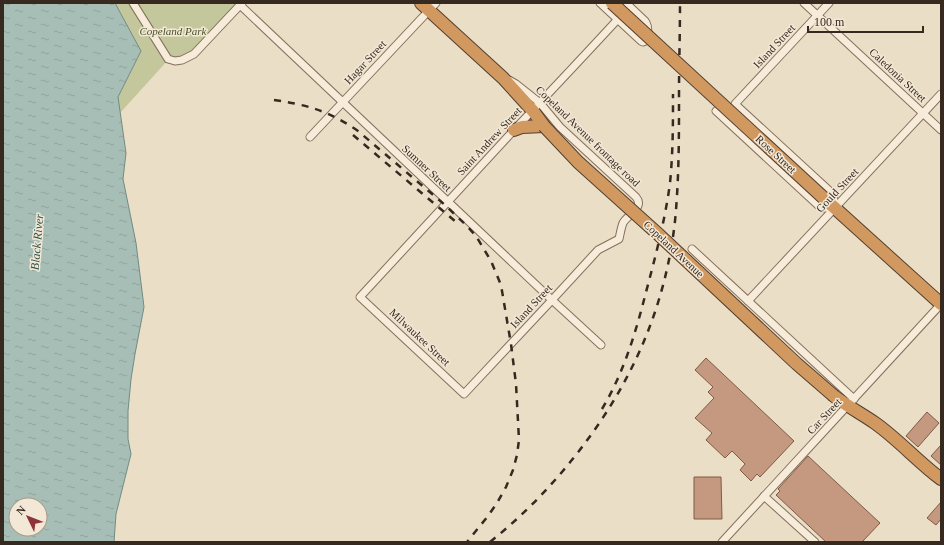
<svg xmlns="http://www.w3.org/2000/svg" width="944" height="545" viewBox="0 0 944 545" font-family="Georgia,serif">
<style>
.green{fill:#c4c79b}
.water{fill:url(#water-ripples);stroke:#6f8c83;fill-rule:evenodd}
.building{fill:#c59980;stroke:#815a46}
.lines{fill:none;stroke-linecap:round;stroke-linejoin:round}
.street-casing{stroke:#84705e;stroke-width:9}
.highway-casing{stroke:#523f31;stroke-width:14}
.street{stroke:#f6ecd9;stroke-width:7}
.highway{stroke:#d19960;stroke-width:12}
.rail{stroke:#352920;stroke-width:2.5;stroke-dasharray:7 7;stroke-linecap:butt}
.highway-bridge-casing{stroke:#523f31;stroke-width:14;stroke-linecap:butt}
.highway-bridge{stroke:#d19960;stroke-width:12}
.labels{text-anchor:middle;stroke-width:3;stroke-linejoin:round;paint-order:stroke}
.park-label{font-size:11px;font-style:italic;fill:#485029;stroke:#f2e8d5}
.street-label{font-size:11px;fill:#352920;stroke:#f2e8d5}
.water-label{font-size:12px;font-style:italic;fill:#315450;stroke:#f2e8d5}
</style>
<defs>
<pattern id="water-ripples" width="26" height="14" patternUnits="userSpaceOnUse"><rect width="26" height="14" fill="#a7beb6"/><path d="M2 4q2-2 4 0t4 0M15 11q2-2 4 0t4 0" fill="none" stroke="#90a39c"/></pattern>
</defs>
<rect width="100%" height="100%" fill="#eadec6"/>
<polygon class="green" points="115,3 242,3 194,54 168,60 120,113 118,97 141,51"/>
<path class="water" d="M3,3H115L141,51L118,97L126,153L123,179L136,243L144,307L135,354L131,379L128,411V439L131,454L116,514L114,542H3ZM16,505H40V529H16Z"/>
<g class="building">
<polygon points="706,358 794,441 760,477 757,474 751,481 740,470 745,464 732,451 725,458 706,440 712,433 695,418 714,398 708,392 713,387 695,370"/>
<polygon points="927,412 939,423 918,447 906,436"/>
<polygon points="941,445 941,465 931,456"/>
<polygon points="808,456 880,523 862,542 826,542 776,495 780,491 778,489"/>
<polygon points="694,477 721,477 722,519 694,519"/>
<polygon points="941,502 941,519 936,525 927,518"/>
</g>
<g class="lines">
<defs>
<g id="street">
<polyline points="133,3 168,59 175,61 182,60 194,54 242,3"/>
<path d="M600,3L641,41L643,42L646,41C648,35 649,27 645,21L626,3"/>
<polyline points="804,3 941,130"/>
<polyline points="240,5 552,300 601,345"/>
<path d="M509,80L516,84L540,103L560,127L636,197C645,208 627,215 623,223C621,228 620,235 619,239L598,250L552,300L464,394L360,297C412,241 463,185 514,130C549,93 584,56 618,19"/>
<polyline points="716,111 821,208 835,208 833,194 735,104 829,3"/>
<polyline points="310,137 436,3"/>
<polyline points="692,249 854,399"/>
<polyline points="748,301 941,94"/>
<polyline points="764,496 815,542"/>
<polyline points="722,542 941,304"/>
</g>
<g id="highway">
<polyline points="421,3 503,78 533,111 544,126"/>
<polyline points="514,130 522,127 544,126"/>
<polyline points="827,201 941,304"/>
<path d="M834,396C847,406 862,414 875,423C899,440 918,462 941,479"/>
</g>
</defs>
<use href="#street" class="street-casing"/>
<use href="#highway" class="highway-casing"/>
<use href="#street" class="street"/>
<use href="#highway" class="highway"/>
<g class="rail">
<path d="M274,100C308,105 329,111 358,131L445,205L467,226L476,236L491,261L501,285L511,344L516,384L519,440L517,455L513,470L506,487L497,503L488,516L467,542"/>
<polyline points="353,135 456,222"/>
<path d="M602,409C623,374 635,335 645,296C655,258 665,221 670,183C673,153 673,124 673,94"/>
<path d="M490,542C520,518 547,491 571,461C628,391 665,312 675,221C679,180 679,138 679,97C679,65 680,34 680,3"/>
</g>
<defs>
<g id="highway-bridge">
<polyline points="612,3 827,201"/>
<polyline points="544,126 578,162 658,234 797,364 834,396"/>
</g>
</defs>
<use href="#highway-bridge" class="highway-bridge-casing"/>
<use href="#highway-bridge" class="highway-bridge"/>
</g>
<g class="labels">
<g class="park-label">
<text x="173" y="35">Copeland Park</text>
</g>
<g class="street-label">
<text transform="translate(774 46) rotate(-47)" y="4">Island Street</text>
<text transform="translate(365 62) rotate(-47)" y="4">Hagar Street</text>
<text transform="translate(898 75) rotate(43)" y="4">Caledonia Street</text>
<text transform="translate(588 136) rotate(44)" y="4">Copeland Avenue frontage road</text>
<text transform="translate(489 141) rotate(-47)" y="4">Saint Andrew Street</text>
<text transform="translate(776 154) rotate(43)" y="4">Rose Street</text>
<text transform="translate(427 168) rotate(43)" y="4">Sumner Street</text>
<text transform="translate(837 190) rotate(-47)" y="4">Gould Street</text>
<text transform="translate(674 249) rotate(43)" y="4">Copeland Avenue</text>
<text transform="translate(531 306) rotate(-47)" y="4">Island Street</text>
<text transform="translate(420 337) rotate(43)" y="4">Milwaukee Street</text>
<text transform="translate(824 416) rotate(-47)" y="4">Car Street</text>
</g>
<g class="water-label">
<text transform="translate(37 242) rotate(-85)" y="4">Black River</text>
</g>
</g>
<rect width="944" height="545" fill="none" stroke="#352920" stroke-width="8"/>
<g transform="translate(28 517) rotate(313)"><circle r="19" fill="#f2e8d5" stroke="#a69c8d"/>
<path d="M0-3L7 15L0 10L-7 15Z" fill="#8d3339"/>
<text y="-6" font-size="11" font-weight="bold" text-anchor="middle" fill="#352920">N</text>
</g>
<path d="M808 26v6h115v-6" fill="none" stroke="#352920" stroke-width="2"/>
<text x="814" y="26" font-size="12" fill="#352920" stroke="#f2e8d5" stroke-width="3" paint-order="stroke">100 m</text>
</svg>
